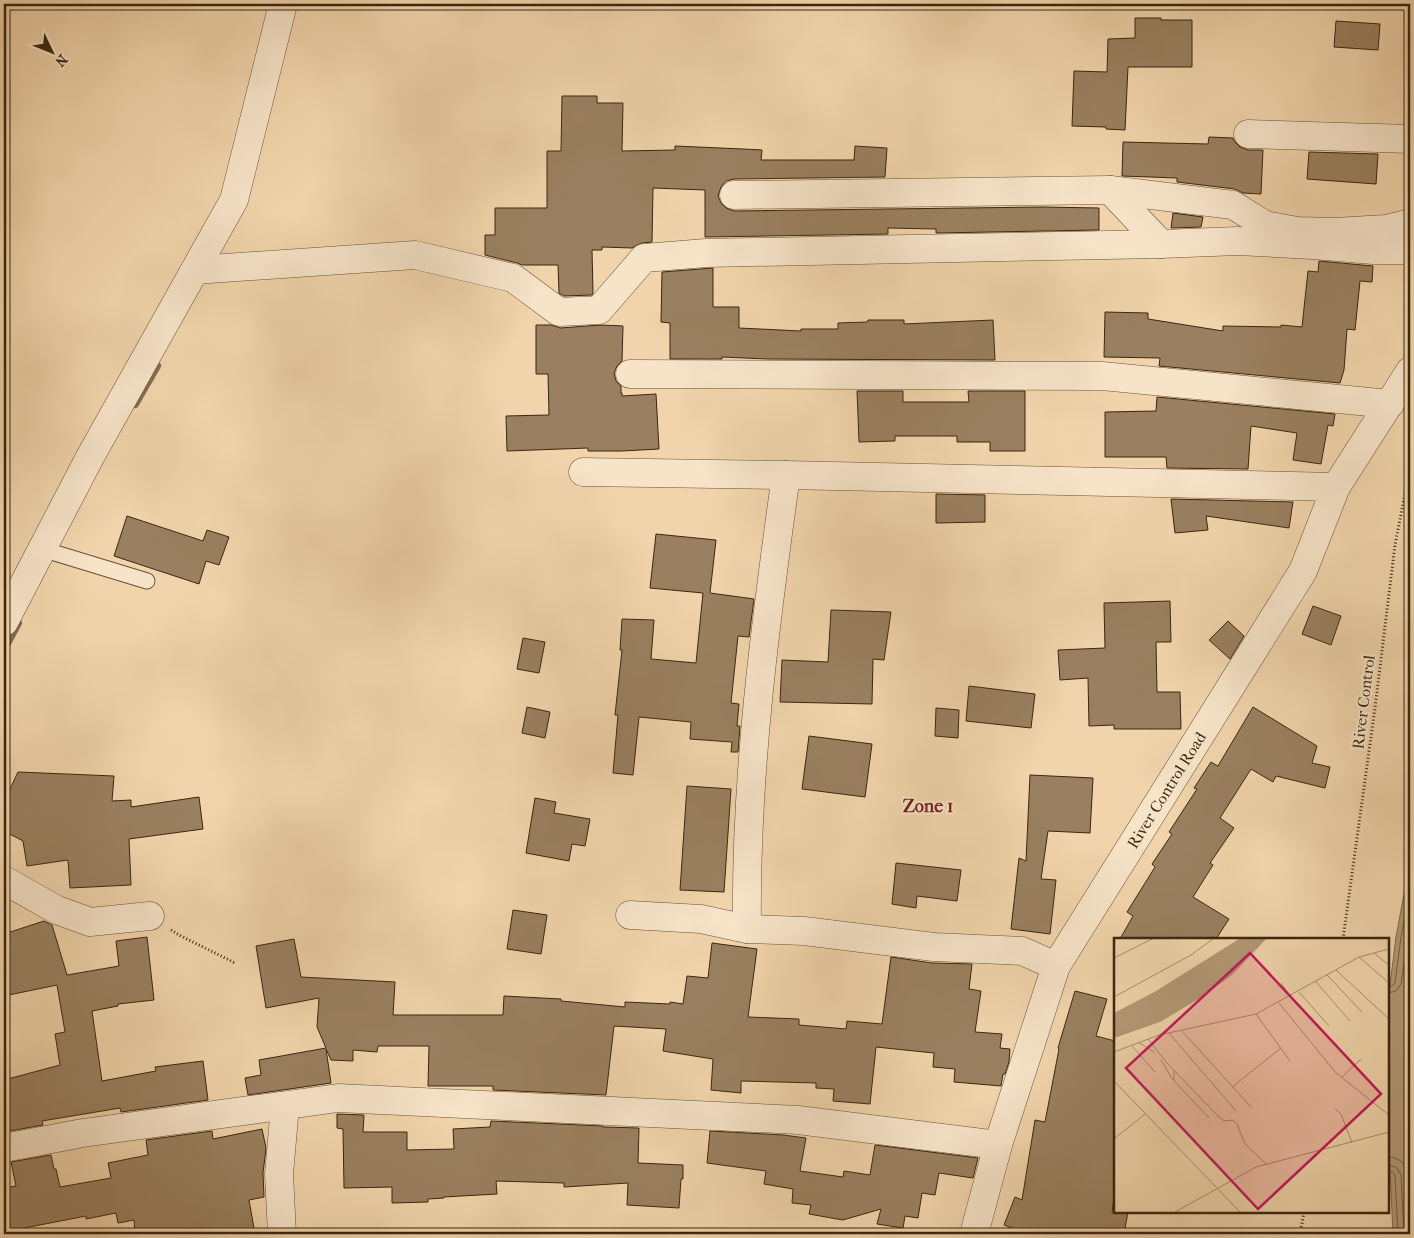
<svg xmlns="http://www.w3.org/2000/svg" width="1414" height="1238" viewBox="0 0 1414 1238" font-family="'IM FELL French Canon',serif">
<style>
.water{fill:#b39976;stroke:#836b4c}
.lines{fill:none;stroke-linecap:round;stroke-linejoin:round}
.shore{stroke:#776042;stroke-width:1}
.stream{stroke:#836b4c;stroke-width:8}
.building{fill:#9a8060;stroke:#3b260e}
.service-casing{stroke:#685235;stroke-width:17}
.minor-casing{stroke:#685235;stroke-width:29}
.path{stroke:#3b260e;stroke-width:3;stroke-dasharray:1 2.5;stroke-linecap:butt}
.service{stroke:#f6e3c8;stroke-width:15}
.minor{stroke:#f6e3c8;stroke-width:28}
.labels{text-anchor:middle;stroke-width:4;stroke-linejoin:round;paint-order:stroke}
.street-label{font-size:16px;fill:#3b260e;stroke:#f6e3c8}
.neighbourhood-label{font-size:18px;font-weight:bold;fill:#7a1f14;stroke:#f6e3c8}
.inset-road{fill:none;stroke:#a88e6c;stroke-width:1}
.view{fill:#c2185b;fill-opacity:0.15;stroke:#c2185b;stroke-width:2.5}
.inset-edge{fill:none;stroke:#3b260e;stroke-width:2.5}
</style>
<rect width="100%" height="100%" fill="#f1d4ab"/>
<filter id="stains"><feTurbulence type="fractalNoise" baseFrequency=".004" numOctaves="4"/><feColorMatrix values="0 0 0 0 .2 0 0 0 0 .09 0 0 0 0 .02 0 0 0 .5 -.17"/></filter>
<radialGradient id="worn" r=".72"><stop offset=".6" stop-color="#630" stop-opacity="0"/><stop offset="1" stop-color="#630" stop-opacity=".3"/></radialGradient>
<polygon class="water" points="1410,862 1410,1234 1393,1234 1388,1126 1388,1001 1396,937"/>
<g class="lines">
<g class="shore">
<polyline points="1388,987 1392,986 1395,983 1401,937 1410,889"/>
<polyline points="1388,993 1396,991 1401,984 1410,922"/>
<path d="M1388,1157C1413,1158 1409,1184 1410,1202"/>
<polyline points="1388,1165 1396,1167 1401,1175 1404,1234"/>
<polyline points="1388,1171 1393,1172 1395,1176 1398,1234"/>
</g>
<g class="stream">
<polyline points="135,404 157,366"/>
<polyline points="4,649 18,623"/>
</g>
</g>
<g class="building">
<polygon points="1135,18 1161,18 1161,20 1192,20 1192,67 1128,67 1125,130 1106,129 1106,127 1072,126 1074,71 1107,72 1108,39 1135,38"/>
<polygon points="1336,21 1380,24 1378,50 1334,47"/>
<polygon points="562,96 597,96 597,103 623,103 622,151 675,150 675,146 743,149 762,150 761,160 854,160 855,146 887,148 885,177 734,179 726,181 721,187 718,196 721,203 726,208 734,211 1043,207 1099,208 1099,230 936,233 936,229 888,228 888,234 705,237 705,190 653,188 652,242 642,243 632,248 602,247 602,250 592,250 593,293 592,295 564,296 559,293 558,265 522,265 517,263 485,255 485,235 495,235 495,208 547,208 547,151 561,151"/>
<polygon points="1209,137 1233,138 1235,142 1240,147 1248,150 1263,150 1261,194 1243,193 1235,189 1177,182 1177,178 1122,176 1123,142 1208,144"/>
<polygon points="1309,152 1378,154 1376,184 1307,179"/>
<polygon points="1173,213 1203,217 1201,227 1171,228"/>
<polygon points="1319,261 1373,266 1372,282 1360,281 1355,330 1347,329 1344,370 1340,383 1159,366 1160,358 1104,357 1105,312 1148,313 1148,319 1223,331 1223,326 1281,327 1281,325 1302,327 1308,271 1318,272"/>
<polygon points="713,268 713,307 739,307 739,328 801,331 801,329 838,329 838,323 867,322 868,320 904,320 904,324 993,320 995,360 767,359 722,357 722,359 670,359 670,323 661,322 662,272"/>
<polygon points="536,325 552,325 560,328 601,325 623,326 622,361 617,366 614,373 616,381 621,386 621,393 622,393 622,396 656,394 659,449 622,451 588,451 588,448 507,451 506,416 549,415 548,374 536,374"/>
<polygon points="857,391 903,391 903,402 969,402 968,391 1025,391 1025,451 990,451 990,442 957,442 957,436 895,436 895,441 859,442"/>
<polygon points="1157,397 1335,414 1333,426 1328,425 1321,464 1293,460 1297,433 1251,426 1248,469 1167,468 1166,457 1105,457 1105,412 1156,411"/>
<polygon points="936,494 985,495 985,522 936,523"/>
<polygon points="1171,499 1293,502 1289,528 1206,516 1208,530 1175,533"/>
<polygon points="127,516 203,541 207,530 229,537 219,565 206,561 199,584 114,556"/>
<polygon points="656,534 716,540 710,593 754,599 749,637 738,636 731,703 739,704 737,726 740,726 738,752 731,752 732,742 690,739 691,722 639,717 633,775 613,773 618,715 615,715 622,650 620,650 622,619 654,620 651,659 696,663 703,593 650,588"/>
<polygon points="1170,601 1171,642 1156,642 1157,692 1180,692 1181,729 1114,729 1114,725 1089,726 1088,678 1060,680 1058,650 1105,648 1104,603"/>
<polygon points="1313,606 1341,616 1331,645 1302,634"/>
<polygon points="831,610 891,612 884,660 873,659 872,704 780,702 782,660 828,662"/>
<polygon points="1228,621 1244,636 1230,659 1209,640"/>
<polygon points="523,638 545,642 539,673 517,669"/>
<polygon points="969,686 1035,694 1031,728 966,721"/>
<polygon points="527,707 550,712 545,738 522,733"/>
<polygon points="1253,707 1317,746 1312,763 1330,767 1325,788 1276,776 1273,782 1251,769 1220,818 1234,828 1210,863 1213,865 1193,897 1229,919 1216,939 1120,939 1133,916 1127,912 1155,867 1152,864 1172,834 1169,832 1197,789 1194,788 1211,762 1218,766"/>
<polygon points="936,708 959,710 958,738 935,736"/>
<polygon points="809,736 872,744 865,797 802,789"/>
<polygon points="18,772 114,776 112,801 131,800 131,807 199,797 203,829 129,839 131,885 70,888 68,860 27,866 23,841 4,831 4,802"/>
<polygon points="1030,775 1093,778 1090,833 1048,831 1041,879 1056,880 1050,934 1011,929 1019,858 1026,861"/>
<polygon points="687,786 731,789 724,892 680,890"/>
<polygon points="535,798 556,802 554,813 590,819 585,846 572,844 569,861 526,853"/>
<polygon points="896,863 961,870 957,901 917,896 916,908 892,904"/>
<polygon points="513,910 547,915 541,954 507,949"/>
<polygon points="44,921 52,925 67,975 119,966 116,941 147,937 154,1000 118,1004 118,1006 92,1011 102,1081 156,1071 155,1067 203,1061 208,1100 121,1112 120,1108 42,1121 43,1125 4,1132 4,1080 60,1065 55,1034 65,1032 57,985 4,996 4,934"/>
<polygon points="294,939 301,977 395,982 393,1015 503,1015 504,996 561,999 561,1001 625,1007 625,1002 670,1004 670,1002 683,1004 687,976 708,978 712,943 757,949 748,1017 799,1019 799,1025 846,1029 847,1021 882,1024 891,957 932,963 972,964 969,989 981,991 975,1032 1002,1034 1000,1048 1010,1049 1009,1062 1005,1074 1003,1074 1001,1086 954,1082 955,1069 933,1067 934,1053 876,1047 870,1104 833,1101 834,1089 816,1088 816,1083 741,1081 741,1093 711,1090 713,1059 663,1051 666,1029 614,1026 606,1095 493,1090 493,1086 428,1086 429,1046 378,1046 377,1052 353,1050 353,1061 331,1060 326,1049 331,1083 248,1095 245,1078 261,1075 259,1060 326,1048 317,1027 319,998 266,1008 256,946"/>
<polygon points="1075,991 1107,999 1096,1036 1115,1041 1115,1191 1112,1212 1128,1212 1124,1234 1058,1234 1034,1230 1033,1234 1028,1234 1004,1225 1015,1197 1022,1200 1035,1120 1045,1122 1059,1049 1058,1048"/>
<polygon points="337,1114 364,1115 363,1132 407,1132 407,1150 454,1149 453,1129 490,1127 491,1121 603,1126 603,1127 639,1128 638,1163 683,1165 683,1179 681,1179 679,1208 627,1205 628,1183 564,1187 564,1183 496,1181 497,1194 444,1197 444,1198 428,1199 428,1202 392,1203 392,1187 344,1188 343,1129 337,1128"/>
<polygon points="262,1129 266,1148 263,1173 264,1197 249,1200 255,1234 135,1234 134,1220 118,1223 116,1213 86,1219 86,1216 9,1231 4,1203 4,1188 16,1186 11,1162 51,1155 54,1169 56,1169 60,1187 111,1178 108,1163 148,1155 146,1140 212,1131 213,1139"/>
<polygon points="710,1131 783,1135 806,1138 800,1171 843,1177 844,1171 870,1175 875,1145 978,1158 973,1178 939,1173 935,1195 922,1193 918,1218 905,1216 903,1228 877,1224 881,1209 843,1220 809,1214 811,1205 792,1203 793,1189 764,1184 766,1171 707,1163"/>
</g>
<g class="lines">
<defs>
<polyline id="service" points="42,549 147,581"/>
<g id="minor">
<polyline points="1248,134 1410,139"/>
<polyline points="1110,190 1233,205 1265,225 1297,231 1334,232 1386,229 1410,223"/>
<polyline points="734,195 1110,190 1161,244"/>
<polyline points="195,270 415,255 513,278 559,312 599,310 644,258 706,253 1161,244 1238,241 1313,245 1373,250 1410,250"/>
<polyline points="630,374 1102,376 1390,404"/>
<polyline points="583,472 786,475 1336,487"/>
<polyline points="4,622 90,457 234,200 283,4"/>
<polyline points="4,880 57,910 90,922 150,916"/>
<polyline points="630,915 701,919 747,929 804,931 934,947 1022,951 1056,966"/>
<path d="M747,929C745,776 765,626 786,475"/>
<polyline points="4,1148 83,1133 338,1098 798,1120 998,1145"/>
<polyline points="282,1234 279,1174 285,1106"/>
<path id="s1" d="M974,1234L998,1145L1056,966L1303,571L1336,487L1410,371"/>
</g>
</defs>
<use href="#service" class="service-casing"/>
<use href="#minor" class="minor-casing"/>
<g class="path">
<polyline points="171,930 181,936 235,963"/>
<polyline points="1343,939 1375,708 1395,545 1410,468"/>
<polyline points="1300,1234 1304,1212"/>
</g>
<use href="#service" class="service"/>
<use href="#minor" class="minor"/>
</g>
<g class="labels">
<g class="street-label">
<text transform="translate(1363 702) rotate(-83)" y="6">River Control</text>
<text dy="6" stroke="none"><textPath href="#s1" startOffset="488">River Control Road</textPath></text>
</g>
<g class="neighbourhood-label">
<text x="928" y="812">Zone 1</text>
</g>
</g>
<g transform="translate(1114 938)">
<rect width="275" height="275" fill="#f1d4ab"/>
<path d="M125,1H152L118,37L88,59L46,84L0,100V75L42,53Z" fill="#b39976"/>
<path class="inset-road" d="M260,15L275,27M245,19L275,45M0,20L38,1M222,32L275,81M213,37L248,74M202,44L236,83M167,45L177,59M185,54L215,88M0,59L77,17L99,1M165,65L222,135L275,177M142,76L176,123M68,93L137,169M55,95L122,173M34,101L53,125L103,177L110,183L119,182L123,186L131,206L152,226M24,104L40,114M18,108L41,134M0,114L45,97L142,76L245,19L275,11M47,122L59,142M60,133V143L95,180M227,140L247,121M0,143L126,274M118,149L167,110M221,171L227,176L238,205M0,201L31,176M61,274L142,229L275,194"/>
<path class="view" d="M136,15L267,156L144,271L12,130Z"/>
<rect width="275" height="275" class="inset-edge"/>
</g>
<rect width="1414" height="1238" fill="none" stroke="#f1d4ab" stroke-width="20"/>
<rect x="5" y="5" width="1404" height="1228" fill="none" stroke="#3b260e" stroke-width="2.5"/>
<rect x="10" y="10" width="1394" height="1218" fill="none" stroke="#3b260e"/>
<g transform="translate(52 52) rotate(133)" stroke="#f6e3c8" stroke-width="4" paint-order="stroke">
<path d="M0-4L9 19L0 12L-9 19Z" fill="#3b260e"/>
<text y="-8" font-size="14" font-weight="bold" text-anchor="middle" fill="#3b260e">N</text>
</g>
<rect width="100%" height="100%" filter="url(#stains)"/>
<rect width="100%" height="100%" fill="url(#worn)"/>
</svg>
